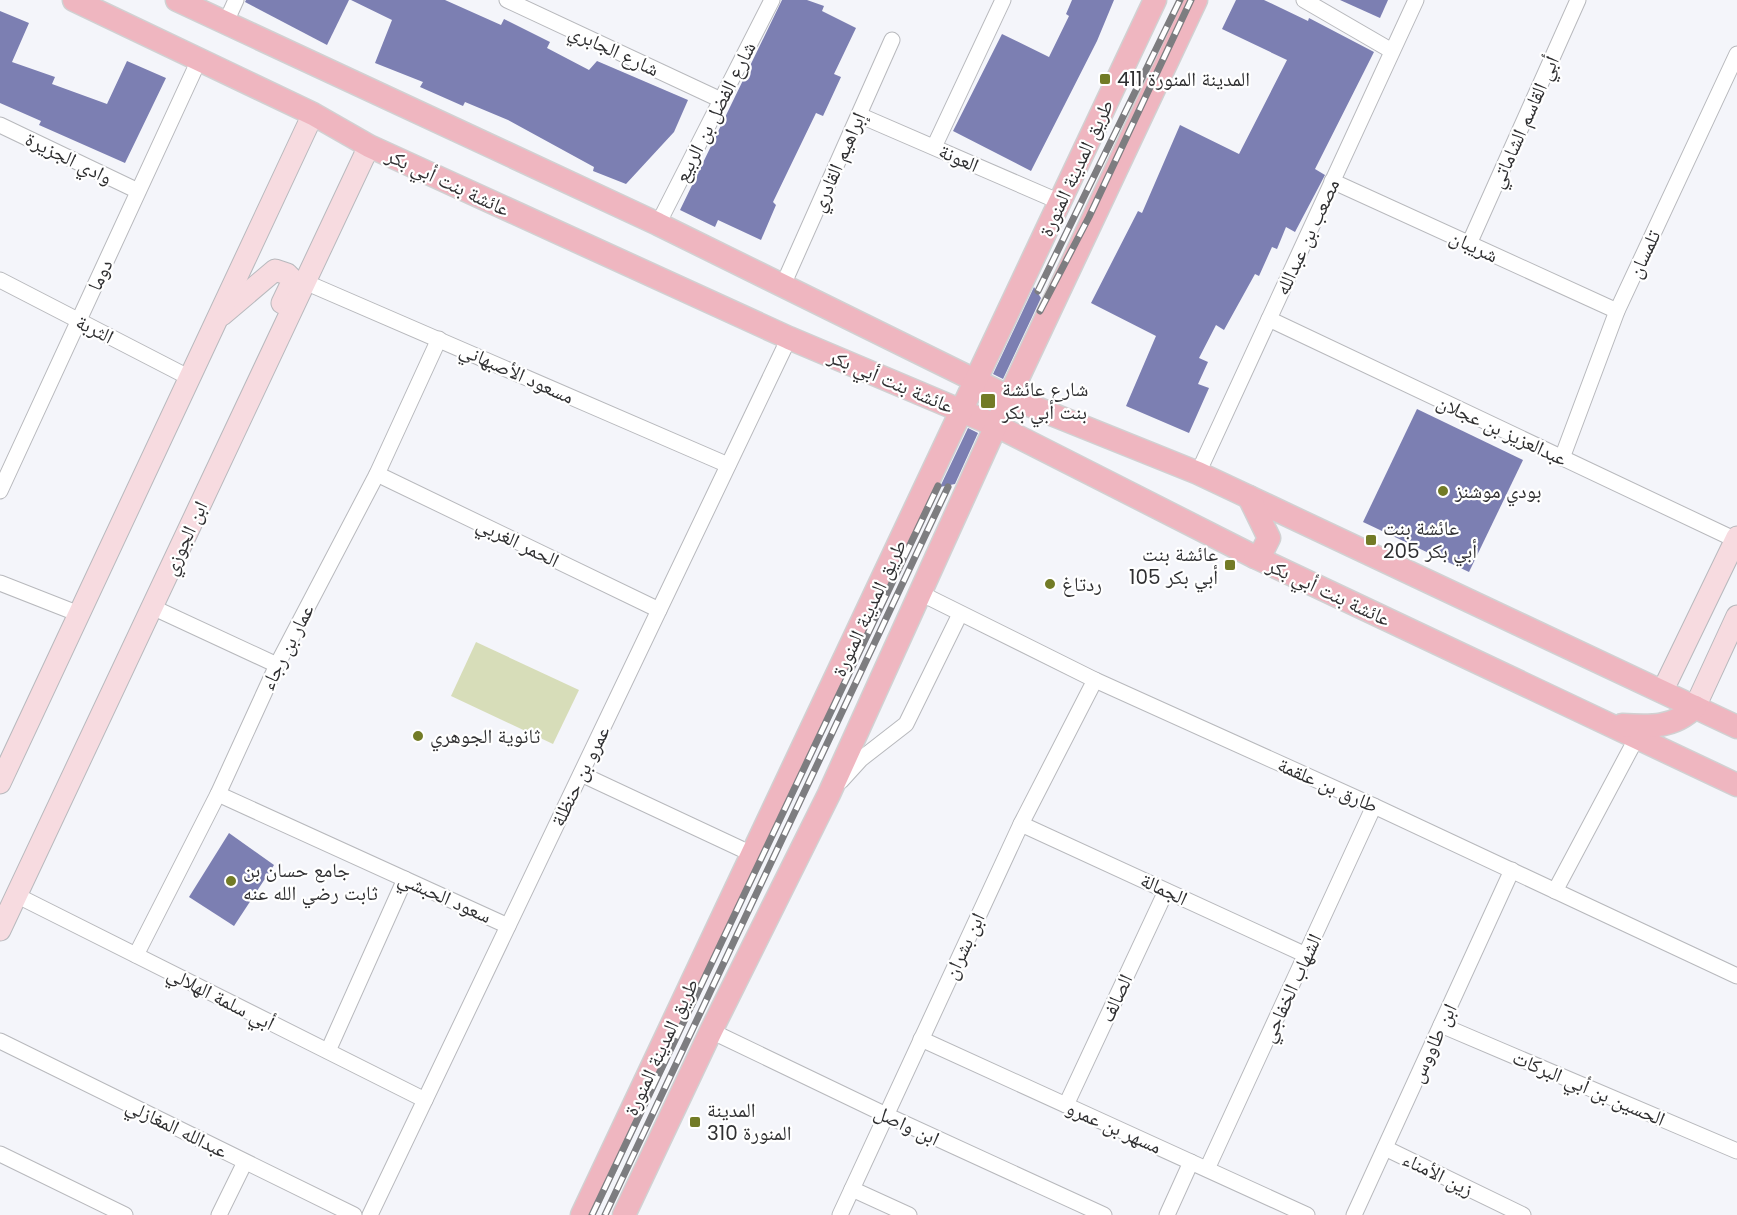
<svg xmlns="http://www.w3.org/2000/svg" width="1737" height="1215" viewBox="0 0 1737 1215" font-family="Poppins,'Noto Naskh Arabic',sans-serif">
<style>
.green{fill:#d7ddb9}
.building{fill:#7c7fb2}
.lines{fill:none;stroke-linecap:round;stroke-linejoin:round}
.street-casing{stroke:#b8b9bd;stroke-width:17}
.secondary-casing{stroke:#b8b9bd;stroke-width:23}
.primary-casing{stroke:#d1d1d2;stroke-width:25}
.street{stroke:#fff;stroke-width:15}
.secondary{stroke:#f7dbe0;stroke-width:21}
.primary{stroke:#efb6c0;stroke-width:22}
.rail-casing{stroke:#7d7d80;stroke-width:7}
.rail{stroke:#fff;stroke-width:4.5;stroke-dasharray:14;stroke-linecap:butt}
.poi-dot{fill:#727b26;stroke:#fff;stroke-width:2}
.labels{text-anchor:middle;stroke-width:4.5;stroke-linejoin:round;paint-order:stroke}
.street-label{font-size:20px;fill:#2f2f31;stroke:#fff}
.poi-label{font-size:20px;fill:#2f2f31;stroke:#fff;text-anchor:start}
</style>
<rect width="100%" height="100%" fill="#f4f5fa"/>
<polygon class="green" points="476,642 579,690 553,744 451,696"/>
<g class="building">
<polygon points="246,0 349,0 327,45 245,2"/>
<polygon points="351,0 445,0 501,25 504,19 550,42 547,48 589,70 597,61 688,100 674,132 626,184 593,171 594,167 508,120 465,102 463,106 420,87 423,82 375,63 392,20"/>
<polygon points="782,0 807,0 824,6 822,11 856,28 834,74 841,77 823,116 816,113 773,202 776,205 761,240 718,220 715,227 680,210"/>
<polygon points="1072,0 1114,0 1097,41 1031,171 953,131 1002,34 1049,57 1069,16 1066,14"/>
<polygon points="1236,0 1264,0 1308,21 1309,18 1374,52 1315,169 1325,175 1295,232 1286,227 1277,249 1272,247 1259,276 1255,274 1224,330 1216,325 1199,358 1208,362 1198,384 1209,388 1189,433 1126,406 1156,336 1091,303 1138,211 1142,213 1180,125 1239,154 1287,60 1222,29"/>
<polygon points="1340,0 1388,0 1380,18"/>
<polygon points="0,11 29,23 12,62 55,77 52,84 107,104 127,61 166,78 125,163 39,125 41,121 0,103"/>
<polygon points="1034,287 1041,298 1003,379 993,374"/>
<polygon points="1417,409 1523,460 1469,572 1363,522"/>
<polygon points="968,428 978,433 955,484 940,487"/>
<polygon points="229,833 274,865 234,926 189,897"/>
</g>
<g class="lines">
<defs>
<g id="street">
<polyline points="507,0 721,100"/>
<polyline points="1304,0 1392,51"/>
<polyline points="226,22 236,0"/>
<polyline points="859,115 1060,202"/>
<polyline points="0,125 138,191"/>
<polyline points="934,147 1003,0"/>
<polyline points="1332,181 1617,311"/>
<polyline points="658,224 772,0"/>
<polyline points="1469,244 1578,0"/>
<polyline points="0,280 190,378"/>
<polyline points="305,282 728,465"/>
<polyline points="783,285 892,40"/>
<polyline points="1269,319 1736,540"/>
<polyline points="1562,458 1617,311 1737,54"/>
<polyline points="1198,473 1416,0"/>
<polyline points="377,474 659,610"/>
<polyline points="0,491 199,60"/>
<polyline points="0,583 79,614"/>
<polyline points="920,593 1095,680 1374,806 1737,976"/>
<polyline points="152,607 277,665"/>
<polyline points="581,774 752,854"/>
<polyline points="841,781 861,759 906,724 960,614"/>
<polyline points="218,794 508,926"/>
<polyline points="1021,824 1306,955"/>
<polyline points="1555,891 1637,737"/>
<polyline points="16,895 425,1100"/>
<polyline points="136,955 218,794 277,665 377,474 439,339"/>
<polyline points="1441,1025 1737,1151"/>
<polyline points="711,1031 886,1115 1104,1215"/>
<polyline points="921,1039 1307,1215"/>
<polyline points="0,1041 354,1215"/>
<polyline points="328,1051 405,879"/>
<polyline points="1066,1105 1166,891"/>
<polyline points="1385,1148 1523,1215"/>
<polyline points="0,1154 125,1215"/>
<polyline points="1207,1169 1374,806"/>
<polyline points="852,1189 909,1215"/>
<polyline points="219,1215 245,1162"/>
<polyline points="370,1215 789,338"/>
<polyline points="840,1215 1021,824 1095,680"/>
<polyline points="1167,1215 1191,1162"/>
<polyline points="1354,1215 1512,870"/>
</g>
<g id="secondary">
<polyline points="222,315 275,270 287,274 293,280 282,303"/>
<polyline points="1662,692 1737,537"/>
<polyline points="1695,707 1737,616"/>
<polyline points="0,783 313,114"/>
<polyline points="0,930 369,146"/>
</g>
<g id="primary">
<polyline points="74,0 313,114 369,146 789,338 997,426 1255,557 1737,785"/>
<polyline points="177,0 658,224 1009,397 1198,473 1737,727"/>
<polyline points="1249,497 1269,538 1263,550 1255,557"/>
<path d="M1622,725C1650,727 1674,728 1695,707"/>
<polyline points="582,1215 1155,0"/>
<polyline points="624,1215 711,1031 829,794 1009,397 1196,0"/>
</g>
</defs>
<use href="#street" class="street-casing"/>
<use href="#secondary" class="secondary-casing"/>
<use href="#primary" class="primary-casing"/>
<use href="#street" class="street"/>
<use href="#secondary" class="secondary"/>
<use href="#primary" class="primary"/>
<defs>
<g id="rail">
<polyline points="1038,291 1180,0"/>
<polyline points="1040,311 1089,217 1191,0"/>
<polyline points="592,1215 938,486"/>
<polyline points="605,1215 948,487"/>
</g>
</defs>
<use href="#rail" class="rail-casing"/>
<use href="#rail" class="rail"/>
</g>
<g class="poi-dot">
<rect x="1099" y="73" width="12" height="12" rx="3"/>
<rect x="980" y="393" width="16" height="16" rx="3"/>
<circle cx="1443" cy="491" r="6"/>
<rect x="1365" y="534" width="12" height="12" rx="3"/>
<rect x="1224" y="559" width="12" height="12" rx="3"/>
<circle cx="1050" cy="584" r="6"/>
<circle cx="418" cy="736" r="6"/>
<circle cx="231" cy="881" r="6"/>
<rect x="689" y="1116" width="12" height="12" rx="3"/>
</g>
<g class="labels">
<g class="street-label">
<text transform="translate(614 50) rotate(25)" y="7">شارع الجابري</text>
<text transform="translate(715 112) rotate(-63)" y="7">شارع الفضل بن الربيع</text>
<text transform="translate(1524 122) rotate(-66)" y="7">أبي القاسم الشاماتي</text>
<text transform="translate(69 158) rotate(26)" y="7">وادي الجزيرة</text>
<text transform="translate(959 158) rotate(24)" y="7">العونة</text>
<text transform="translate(838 162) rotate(-66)" y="7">إبراهيم القادري</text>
<text transform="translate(1076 168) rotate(-65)" y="7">طريق المدينة المنورة</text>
<text transform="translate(448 182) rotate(25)" y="7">عائشة بنت أبي بكر</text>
<text transform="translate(1307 237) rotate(-65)" y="7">مصعب بن عبدالله</text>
<text transform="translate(1474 246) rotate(25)" y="7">شريبان</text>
<text transform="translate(1644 254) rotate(-65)" y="7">تلمسان</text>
<text transform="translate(100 275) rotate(-65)" y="7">دوما</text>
<text transform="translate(95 329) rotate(27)" y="7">الثربة</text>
<text transform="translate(517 373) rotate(24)" y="7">مسعود الأصبهاني</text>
<text transform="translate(891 381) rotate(23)" y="7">عائشة بنت أبي بكر</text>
<text transform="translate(1502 430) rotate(25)" y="7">عبدالعزيز بن عجلان</text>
<text transform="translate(185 538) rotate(-65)" y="7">ابن الجوزي</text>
<text transform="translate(518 542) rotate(26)" y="7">الحمر الغربي</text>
<text transform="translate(1329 592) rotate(25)" y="7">عائشة بنت أبي بكر</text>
<text transform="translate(869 608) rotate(-65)" y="7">طريق المدينة المنورة</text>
<text transform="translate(287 647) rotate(-63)" y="7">عمار بن رجاء</text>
<text transform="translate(580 776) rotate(-64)" y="7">عمرو بن حنظلة</text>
<text transform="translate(1328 785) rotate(24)" y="7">طارق بن علقمة</text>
<text transform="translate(1164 889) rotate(25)" y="7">الجمالة</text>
<text transform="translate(445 897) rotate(24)" y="7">سعود الحبشي</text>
<text transform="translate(964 946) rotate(-65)" y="7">ابن بشران</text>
<text transform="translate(1291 988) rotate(-65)" y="7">الشهاب الخفاجي</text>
<text transform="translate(221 998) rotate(27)" y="7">أبي سلمة الهلالي</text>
<text transform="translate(1116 998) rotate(-65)" y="7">الصالف</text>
<text transform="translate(1433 1043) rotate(-65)" y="7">ابن طاووس</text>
<text transform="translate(661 1047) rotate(-65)" y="7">طريق المدينة المنورة</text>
<text transform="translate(1589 1088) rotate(23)" y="7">الحسين بن أبي البركات</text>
<text transform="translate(907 1125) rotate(25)" y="7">ابن واصل</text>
<text transform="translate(1114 1127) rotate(24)" y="7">مسهر بن عمرو</text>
<text transform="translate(177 1128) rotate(26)" y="7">عبدالله المغازلي</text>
<text transform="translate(1438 1174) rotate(26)" y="7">زين الأمناء</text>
</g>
<g class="poi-label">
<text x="1117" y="86">المدينة المنورة 411</text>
<text x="1002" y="396">شارع عائشة<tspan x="1002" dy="23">بنت أبي بكر</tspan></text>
<text x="1455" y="498">بودي موشنز</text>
<text x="1383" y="535">عائشة بنت<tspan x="1383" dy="23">أبي بكر 205</tspan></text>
<text x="1218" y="561" text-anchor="end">عائشة بنت<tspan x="1218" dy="23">أبي بكر 105</tspan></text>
<text x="1062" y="591">ردتاغ</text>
<text x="430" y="743">ثانوية الجوهري</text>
<text x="243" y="877">جامع حسان بن<tspan x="243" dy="23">ثابت رضي الله عنه</tspan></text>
<text x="707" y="1117">المدينة<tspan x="707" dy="23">المنورة 310</tspan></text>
</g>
</g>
</svg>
